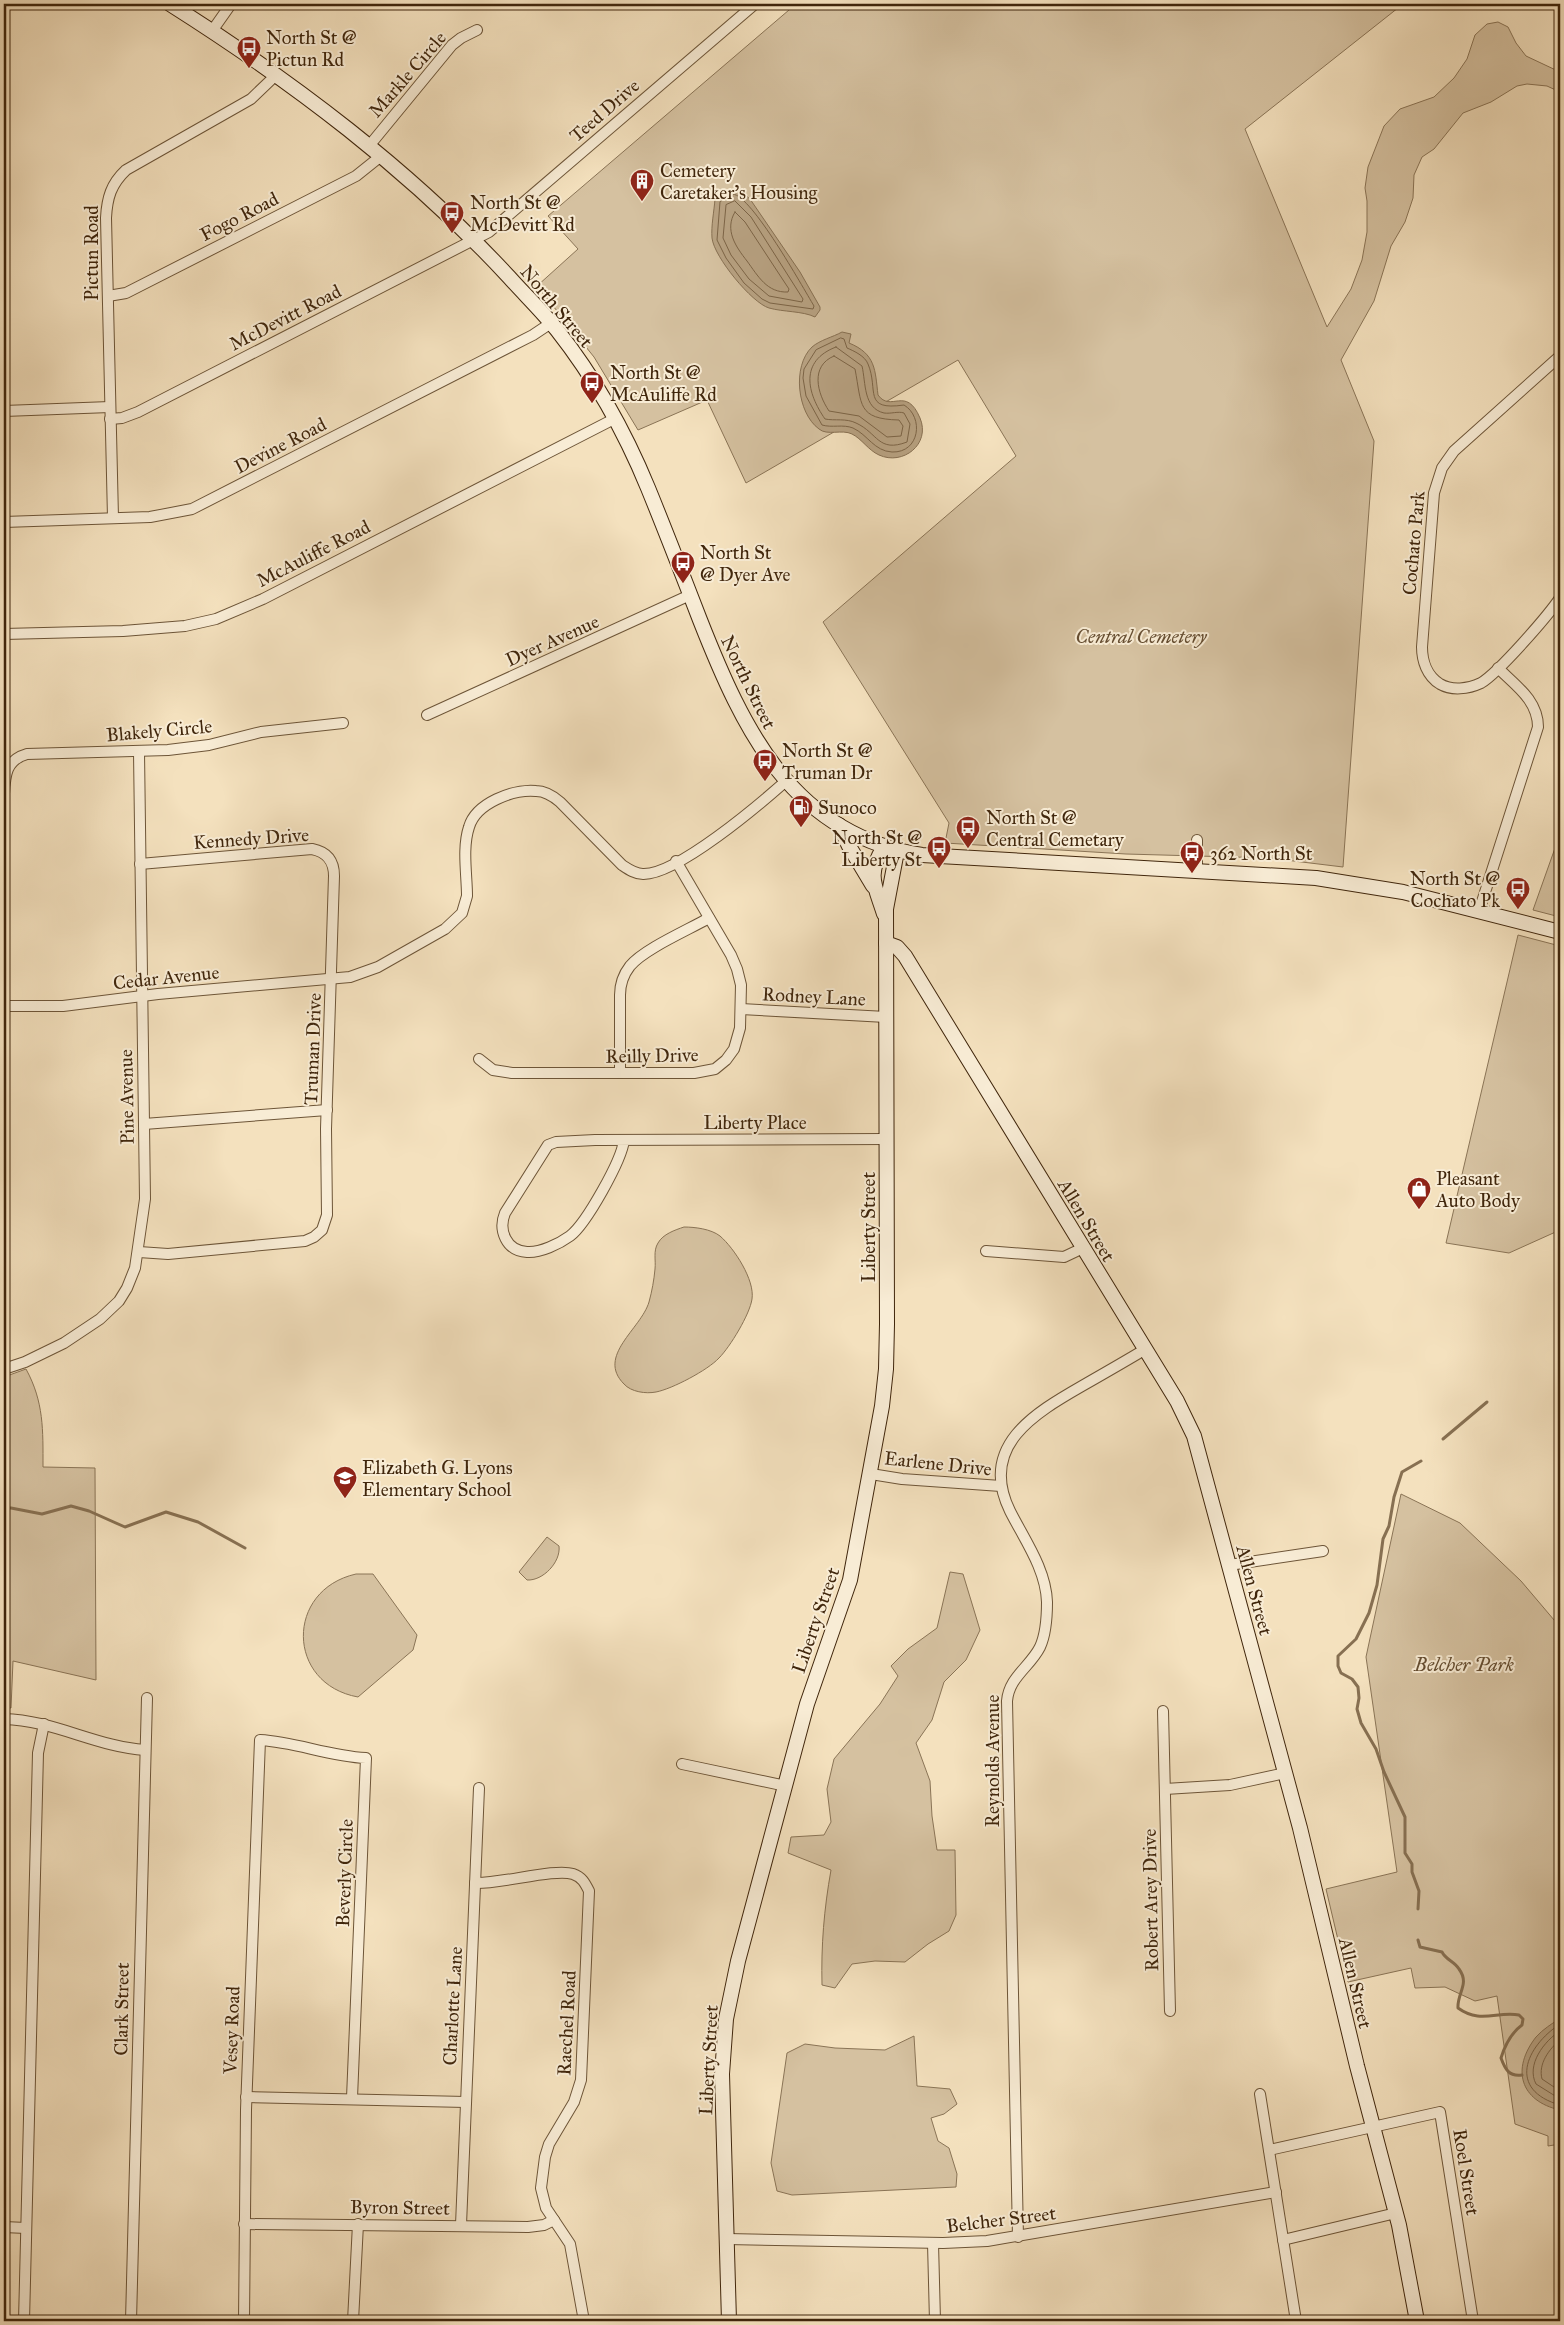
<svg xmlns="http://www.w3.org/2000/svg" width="1564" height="2325" viewBox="0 0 1564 2325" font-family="'IM FELL Great Primer',serif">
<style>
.green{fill:#d5c1a0;stroke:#8a7456}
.water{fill:#b7a181;stroke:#877052}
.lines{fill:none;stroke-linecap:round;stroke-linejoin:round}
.shore{stroke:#7c6446;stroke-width:1}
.stream{stroke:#877052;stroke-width:3}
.street-casing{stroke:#6d5538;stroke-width:12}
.secondary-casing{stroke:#40260c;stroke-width:16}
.street{stroke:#f8ecd5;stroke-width:10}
.secondary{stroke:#f8ecd5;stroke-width:14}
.labels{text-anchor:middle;stroke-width:4;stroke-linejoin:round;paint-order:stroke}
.poi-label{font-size:19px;fill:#40260c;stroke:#f8ecd5;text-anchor:start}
.street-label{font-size:19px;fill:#40260c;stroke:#f8ecd5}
.park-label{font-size:19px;font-style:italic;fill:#654d31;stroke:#f8ecd5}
</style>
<rect width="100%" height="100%" fill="#f4e1be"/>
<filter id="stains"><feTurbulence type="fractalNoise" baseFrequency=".004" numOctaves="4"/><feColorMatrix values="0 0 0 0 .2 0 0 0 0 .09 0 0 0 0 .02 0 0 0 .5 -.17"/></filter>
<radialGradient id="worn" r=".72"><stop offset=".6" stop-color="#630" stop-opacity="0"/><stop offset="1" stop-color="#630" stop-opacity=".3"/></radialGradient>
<g class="green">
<polygon points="796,4 1403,4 1245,129 1327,327 1351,289 1362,260 1367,232 1367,201 1365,188 1368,167 1384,126 1400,109 1434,97 1454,78 1467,59 1475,35 1487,24 1498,22 1508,27 1516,43 1526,56 1560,72 1560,92 1547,86 1527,84 1517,86 1491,102 1463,113 1434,149 1422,157 1414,175 1413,198 1405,222 1391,246 1374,301 1341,360 1374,441 1343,867 1269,858 1126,854 945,843 949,823 823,622 1016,456 958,360 746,483 707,400 638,430 594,357 537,286 578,249 548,216"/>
<polygon points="1560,834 1560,917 1533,910"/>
<polygon points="1518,935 1560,946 1560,1230 1509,1253 1446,1243"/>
<path d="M684,1227C695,1227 711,1229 720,1236C734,1248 755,1280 752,1299C750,1314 730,1347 719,1358C708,1370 672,1389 656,1392C646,1394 631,1392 624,1384C596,1356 641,1329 649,1302C652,1291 654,1280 655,1269C656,1260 653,1251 658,1243C663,1234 675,1230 684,1227Z"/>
<path d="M26,1369C44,1402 43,1430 43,1467L95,1468L96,1680L13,1661L11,1708L4,1707V1377Z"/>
<polygon points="1401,1494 1460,1523 1521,1581 1560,1627 1560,2144 1548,2146 1548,2136 1515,2124 1497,1996 1475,2001 1445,1987 1415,1988 1411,1968 1348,1982 1326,1889 1397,1872 1366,1657"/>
<path d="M547,1537L559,1546C561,1562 543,1581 527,1580L519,1572Z"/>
<path d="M950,1572L963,1574L980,1630L966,1660L944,1682L932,1720L916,1743L930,1781L932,1816L937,1850H955L956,1915L949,1931L928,1944L905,1962L875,1961L852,1964L835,1988L822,1985C821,1946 824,1909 831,1870L788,1853L791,1837L824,1835L831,1822L827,1789L834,1759L880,1704L898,1676L891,1666L908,1649L937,1628Z"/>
<path d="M356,1574H373L417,1635L413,1650L358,1697C286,1684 285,1590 356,1574Z"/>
<polygon points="914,2036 917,2086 950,2089 957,2104 944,2114 931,2118 938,2141 949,2148 957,2174 956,2187 792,2195 777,2191 771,2163 787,2053 805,2044 835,2048 885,2050"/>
</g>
<g class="water">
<path d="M732,189L739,190L750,199L800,272L820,307V310L815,317C803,311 783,312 769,308C752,303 714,257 712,238C711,226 714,212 715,199Z"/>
<path d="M842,332L851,334L849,343C876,354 875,370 878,395C891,413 906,385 920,418C931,444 903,466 879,455C868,450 862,439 852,434C842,429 827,436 819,429C797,413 792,366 812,347C820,340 833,337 842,332Z"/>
<path d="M1560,2018V2110C1520,2101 1511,2069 1536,2037C1543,2029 1552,2024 1560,2018Z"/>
</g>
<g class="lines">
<g class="shore">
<path d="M733,194C752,196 802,286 814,306L813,309L770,303L762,299L744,283L726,258L717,240L720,202Z"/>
<polygon points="735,201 751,217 803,299 802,302 769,296 749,279 731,255 723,238 726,205"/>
<path d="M735,212L745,222L785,283L789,289L788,292C767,293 758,276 747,261C736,247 724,230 735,212Z"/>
<path d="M841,338L844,339L847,348C854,351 865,356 868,364C879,390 862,411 904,405C924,417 920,453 892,452C874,451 868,435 853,428C843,424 832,428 822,425L806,396L803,378L804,369L816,350Z"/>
<path d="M836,347L862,366C866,383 863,408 884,413C891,414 898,411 904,413L910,424L907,442C878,453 878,433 856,423C846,418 835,421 825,419C807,393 799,361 836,347Z"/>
<path d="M834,356L855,369C862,405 857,419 899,420L903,426L901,436L887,437L859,416L829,411C817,393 810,366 834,356Z"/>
<path d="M1560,2024C1525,2047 1507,2090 1560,2105"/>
<path d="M1560,2031C1544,2041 1526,2065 1536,2084L1560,2099"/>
<path d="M1560,2040C1549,2049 1538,2064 1542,2079L1560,2091"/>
</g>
<g class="stream">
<polyline points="1443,1439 1487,1402"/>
<polyline points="4,1508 11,1508 42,1514 71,1506 89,1511 125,1527 166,1512 198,1522 245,1548"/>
<polyline points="1418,1909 1419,1891 1412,1872 1412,1864 1405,1853 1405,1817 1384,1772 1376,1749 1361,1723 1357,1709 1359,1698 1358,1687 1352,1679 1341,1673 1338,1666 1338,1656 1356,1639 1369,1613 1377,1585 1383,1539 1389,1526 1394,1497 1402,1472 1421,1461"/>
<path d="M1418,1940L1420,1947L1442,1952C1446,1960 1454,1961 1459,1969C1470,1984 1457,1993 1458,2008C1480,2024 1497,2011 1519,2015L1523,2019L1522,2025C1511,2033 1505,2045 1501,2058C1505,2069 1509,2077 1522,2075"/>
</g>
<defs>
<g id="street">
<polyline points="212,31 231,4"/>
<polyline points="369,146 452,45 461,38 477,30"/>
<polyline points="108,296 126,293 356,176 381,156"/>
<path d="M1560,356L1454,451L1442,468L1434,493L1422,647C1422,661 1427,676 1440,684C1452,691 1468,689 1481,683C1499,672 1547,617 1560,598"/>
<polyline points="4,411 110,407"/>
<polyline points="110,419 122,418 138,412 489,232 755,4"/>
<path d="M113,518L106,218C107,198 111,184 126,170L251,99L275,76"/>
<polyline points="4,522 150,517 192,509 533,335 551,323"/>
<polyline points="4,634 123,631 185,626 216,619 263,599 614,419"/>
<polyline points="427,715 690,595"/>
<path d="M4,794C5,775 6,760 27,754L168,750L209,745L261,732L343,723"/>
<polyline points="1197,871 1197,840"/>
<path d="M1479,911L1538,727C1538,700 1515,685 1498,668"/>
<path d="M4,1006H63L158,994L350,977L378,967L445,929L462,913L467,896C467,875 462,848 469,827C476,803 513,789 536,791C545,791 553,796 560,802L622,865C628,869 635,874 643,874C677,875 760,804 786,781"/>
<polyline points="741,1009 886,1017"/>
<polyline points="479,1059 493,1070 512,1073 694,1073 715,1069 726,1060 734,1049 740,1028 741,985 737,969 731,955 676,861"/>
<path d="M620,1073V995C620,984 623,975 630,966C644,949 688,930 709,918"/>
<polyline points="144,1124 327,1110"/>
<path d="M624,1140C622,1160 586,1224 570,1236C559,1244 540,1253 527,1252C506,1251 498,1230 505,1213L548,1145L556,1142L595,1140L887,1139"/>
<polyline points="986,1251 1064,1257 1083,1248"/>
<path d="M139,1252L168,1254L305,1241L314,1237L322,1230L327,1215L326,1129L334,876C334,861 327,852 312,849L140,864"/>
<polyline points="4,1369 25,1362 64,1343 100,1319 119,1301 127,1288 135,1268 145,1199 139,752"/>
<polyline points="871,1474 902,1479 1001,1486"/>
<polyline points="1229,1565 1323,1551"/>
<polyline points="1163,1711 1170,2011"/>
<path d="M4,1719C53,1720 97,1747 145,1750"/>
<polyline points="682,1764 786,1786"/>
<polyline points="1165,1789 1230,1785 1285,1773"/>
<path d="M475,1883C501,1884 555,1868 573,1874C582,1877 585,1883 589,1891L581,2080L574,2102L549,2144L545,2157L541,2188L546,2208L570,2244L584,2321"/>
<polyline points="1260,2094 1296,2321"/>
<polyline points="246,2097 466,2102"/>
<polyline points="1269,2150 1440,2112 1473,2321"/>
<polyline points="244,2224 528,2227 544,2225 554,2220"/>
<polyline points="461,2225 479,1788"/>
<polyline points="4,2227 26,2228"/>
<path d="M1018,2237L1007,1701C1009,1677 1030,1667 1040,1647C1046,1634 1047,1616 1047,1602C1046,1569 1024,1539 1010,1511C978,1446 1035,1413 1082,1386C1103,1374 1124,1362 1144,1350"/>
<polyline points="727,2239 943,2243 987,2241 1276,2192"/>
<polyline points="1283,2240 1396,2213"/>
<polyline points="933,2243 935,2321"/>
<polyline points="24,2321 38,1753 44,1724"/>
<polyline points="131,2321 147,1698"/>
<path d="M244,2321L246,2110L260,1740C296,1742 328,1756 366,1758L352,2098"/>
<polyline points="353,2321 358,2224"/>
</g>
<g id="secondary">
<path d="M170,4C293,82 410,170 509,277C525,295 542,311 557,330C594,377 625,432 648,488C666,532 683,576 700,620C743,729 792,835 922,855L1316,878L1403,892L1560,932"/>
<polyline points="839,825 849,846 873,886"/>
<path d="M884,914C875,885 866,875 884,847"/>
<polyline points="886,943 897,947 905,956 1177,1401 1194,1436 1300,1828 1357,2066 1399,2225 1417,2321"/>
<polyline points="729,2321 722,2074 726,2019 738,1961 807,1704 850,1580 882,1406 886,1369 887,1324 886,909 897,851"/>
</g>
</defs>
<use href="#street" class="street-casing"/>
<use href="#secondary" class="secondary-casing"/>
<use href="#street" class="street"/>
<use href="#secondary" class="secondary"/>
</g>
<defs>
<symbol id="bus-pin" viewBox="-11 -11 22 30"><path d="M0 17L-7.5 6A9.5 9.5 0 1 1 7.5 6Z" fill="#8f2418" stroke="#f8ecd5"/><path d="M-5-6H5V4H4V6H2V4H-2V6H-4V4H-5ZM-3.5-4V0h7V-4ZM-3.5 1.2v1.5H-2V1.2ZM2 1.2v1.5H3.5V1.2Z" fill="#fff"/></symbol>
<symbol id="building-pin" viewBox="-11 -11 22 30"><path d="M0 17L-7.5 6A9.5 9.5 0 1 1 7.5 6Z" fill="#8f2418" stroke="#f8ecd5"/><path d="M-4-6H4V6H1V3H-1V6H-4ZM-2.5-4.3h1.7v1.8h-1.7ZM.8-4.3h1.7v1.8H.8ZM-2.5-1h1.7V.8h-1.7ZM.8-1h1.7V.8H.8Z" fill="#fff"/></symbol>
<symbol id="fuel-pin" viewBox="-11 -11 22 30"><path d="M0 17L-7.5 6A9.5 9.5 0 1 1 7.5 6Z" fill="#8f2418" stroke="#f8ecd5"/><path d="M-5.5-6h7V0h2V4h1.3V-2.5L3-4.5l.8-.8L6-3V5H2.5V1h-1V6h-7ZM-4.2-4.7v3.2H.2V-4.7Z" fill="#fff"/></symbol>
<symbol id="shop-pin" viewBox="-11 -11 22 30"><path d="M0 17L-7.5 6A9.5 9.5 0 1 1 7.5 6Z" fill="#8f2418" stroke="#f8ecd5"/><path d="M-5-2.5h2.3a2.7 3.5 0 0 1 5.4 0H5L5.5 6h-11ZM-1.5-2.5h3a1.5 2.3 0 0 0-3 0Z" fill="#fff"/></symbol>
<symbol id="school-pin" viewBox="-11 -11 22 30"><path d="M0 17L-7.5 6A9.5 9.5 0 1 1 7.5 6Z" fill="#8f2418" stroke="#f8ecd5"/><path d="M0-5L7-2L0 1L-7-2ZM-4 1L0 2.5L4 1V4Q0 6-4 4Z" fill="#fff"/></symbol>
</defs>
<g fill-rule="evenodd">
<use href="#bus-pin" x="235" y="34" width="28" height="38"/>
<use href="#building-pin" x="628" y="167" width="28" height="38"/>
<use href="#bus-pin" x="438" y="199" width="28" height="38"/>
<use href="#bus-pin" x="578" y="369" width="28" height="38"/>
<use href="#bus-pin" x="669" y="549" width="28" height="38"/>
<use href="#bus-pin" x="751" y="747" width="28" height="38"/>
<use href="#fuel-pin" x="787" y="793" width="28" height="38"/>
<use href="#bus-pin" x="954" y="814" width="28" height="38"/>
<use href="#bus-pin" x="925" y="834" width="28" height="38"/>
<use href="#bus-pin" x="1178" y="839" width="28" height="38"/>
<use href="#bus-pin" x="1504" y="875" width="28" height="38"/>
<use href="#shop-pin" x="1405" y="1175" width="28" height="38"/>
<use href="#school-pin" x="331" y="1464" width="28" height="38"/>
</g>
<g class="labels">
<g class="poi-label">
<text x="266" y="44">North St @<tspan x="266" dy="22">Pictun Rd</tspan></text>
<text x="660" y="177">Cemetery<tspan x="660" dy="22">Caretaker's Housing</tspan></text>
<text x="470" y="209">North St @<tspan x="470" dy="22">McDevitt Rd</tspan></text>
<text x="610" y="379">North St @<tspan x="610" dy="22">McAuliffe Rd</tspan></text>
<text x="700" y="559">North St<tspan x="700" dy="22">@ Dyer Ave</tspan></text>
<text x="782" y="757">North St @<tspan x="782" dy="22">Truman Dr</tspan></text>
<text x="818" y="814">Sunoco</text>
<text x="986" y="824">North St @<tspan x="986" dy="22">Central Cemetary</tspan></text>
<text x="922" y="844" text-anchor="end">North St @<tspan x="922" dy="22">Liberty St</tspan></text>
<text x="1210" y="860">362 North St</text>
<text x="1500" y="885" text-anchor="end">North St @<tspan x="1500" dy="22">Cochato Pk</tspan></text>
<text x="1436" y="1185">Pleasant<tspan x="1436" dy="22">Auto Body</tspan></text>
<text x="362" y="1474">Elizabeth G. Lyons<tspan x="362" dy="22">Elementary School</tspan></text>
</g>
<g class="street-label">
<text transform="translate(407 74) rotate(-49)" y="7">Markle Circle</text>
<text transform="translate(604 110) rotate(-41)" y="7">Teed Drive</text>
<text transform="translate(239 216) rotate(-27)" y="7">Fogo Road</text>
<text transform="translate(91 253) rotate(-90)" y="7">Pictun Road</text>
<text transform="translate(557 306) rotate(50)" y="7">North Street</text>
<text transform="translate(285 317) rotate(-27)" y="7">McDevitt Road</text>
<text transform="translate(280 445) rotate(-27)" y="7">Devine Road</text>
<text transform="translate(1413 543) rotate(-85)" y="7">Cochato Park</text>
<text transform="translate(313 553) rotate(-27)" y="7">McAuliffe Road</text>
<text transform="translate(552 640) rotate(-24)" y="7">Dyer Avenue</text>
<text transform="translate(749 682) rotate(64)" y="7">North Street</text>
<text transform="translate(159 730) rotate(-5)" y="7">Blakely Circle</text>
<text transform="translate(251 838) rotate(-4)" y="7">Kennedy Drive</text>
<text transform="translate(166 977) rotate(-6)" y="7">Cedar Avenue</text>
<text transform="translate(814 996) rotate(3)" y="7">Rodney Lane</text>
<text transform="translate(312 1049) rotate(-88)" y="7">Truman Drive</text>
<text transform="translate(652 1055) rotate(-1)" y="7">Reilly Drive</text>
<text transform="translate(126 1097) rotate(-91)" y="7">Pine Avenue</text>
<text x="755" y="1129">Liberty Place</text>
<text transform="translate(1087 1220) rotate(59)" y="7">Allen Street</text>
<text transform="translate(868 1227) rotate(-90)" y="7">Liberty Street</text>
<text transform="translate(938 1463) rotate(6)" y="7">Earlene Drive</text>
<text transform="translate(1255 1590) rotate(75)" y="7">Allen Street</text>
<text transform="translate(815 1620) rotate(-71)" y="7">Liberty Street</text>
<text transform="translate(992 1761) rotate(-90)" y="7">Reynolds Avenue</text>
<text transform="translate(344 1873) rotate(-88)" y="7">Beverly Circle</text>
<text transform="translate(1150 1900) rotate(-91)" y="7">Robert Arey Drive</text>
<text transform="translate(1356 1983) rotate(77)" y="7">Allen Street</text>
<text transform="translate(452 2006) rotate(-87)" y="7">Charlotte Lane</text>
<text transform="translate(121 2009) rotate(-89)" y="7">Clark Street</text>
<text transform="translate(566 2023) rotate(-87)" y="7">Raechel Road</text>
<text transform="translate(231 2030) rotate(-88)" y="7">Vesey Road</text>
<text transform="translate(708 2060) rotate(-87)" y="7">Liberty Street</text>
<text transform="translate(1467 2172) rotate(81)" y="7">Roel Street</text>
<text transform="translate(400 2207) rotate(1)" y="7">Byron Street</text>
<text transform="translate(1001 2219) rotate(-7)" y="7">Belcher Street</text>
</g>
<g class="park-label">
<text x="1141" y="643">Central Cemetery</text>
<text x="1464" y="1671">Belcher Park</text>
</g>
</g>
<rect width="1564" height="2325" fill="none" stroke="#f4e1be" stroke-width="20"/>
<rect x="5" y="5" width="1554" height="2315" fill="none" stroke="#40260c" stroke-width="2.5"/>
<rect x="10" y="10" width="1544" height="2305" fill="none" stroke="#40260c"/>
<rect width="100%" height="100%" filter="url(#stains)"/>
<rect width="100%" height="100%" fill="url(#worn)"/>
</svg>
